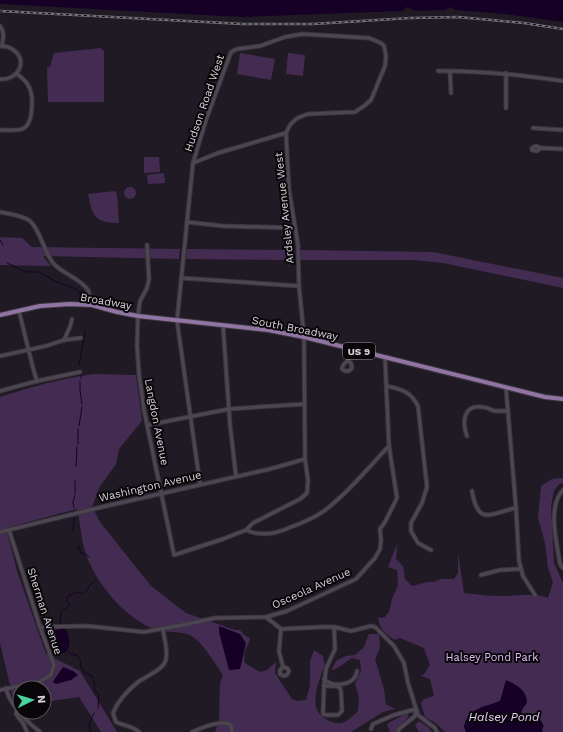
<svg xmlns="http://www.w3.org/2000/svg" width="563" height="732" viewBox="0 0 563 732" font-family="'Work Sans',sans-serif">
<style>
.green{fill:#442b52}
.water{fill:#170025}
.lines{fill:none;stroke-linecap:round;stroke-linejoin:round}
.stream{stroke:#170025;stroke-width:1}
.minor-casing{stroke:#3b363e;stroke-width:5}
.major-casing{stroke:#3b363e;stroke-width:6}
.minor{stroke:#4d4652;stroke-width:3}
.major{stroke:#9074a1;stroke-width:4}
.rail-casing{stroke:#76717a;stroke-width:2.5}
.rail{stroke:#09060a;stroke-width:1;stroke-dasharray:3;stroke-linecap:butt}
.labels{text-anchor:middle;stroke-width:4;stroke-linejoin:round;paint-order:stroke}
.shield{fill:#09060a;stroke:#98959b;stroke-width:1}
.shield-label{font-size:10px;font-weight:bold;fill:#d6d2d9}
.street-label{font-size:11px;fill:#d6d2d9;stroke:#09060a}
.park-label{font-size:11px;fill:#dfbef4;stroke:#09060a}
.water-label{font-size:12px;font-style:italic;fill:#e4cef3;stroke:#09060a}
</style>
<rect width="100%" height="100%" fill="#201a24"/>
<g class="green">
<polygon points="101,48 104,51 104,102 48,102 47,67 50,67 54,53"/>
<polygon points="240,53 275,59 271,80 237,74"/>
<polygon points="288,53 305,55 303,76 286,74"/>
<polygon points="144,157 159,157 160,172 144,173"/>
<polygon points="164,173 165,183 148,184 147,175"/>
<circle cx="130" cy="193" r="6"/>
<path d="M115,191L117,194L119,223C95,223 92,216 88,194Z"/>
<polygon points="0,237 22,238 32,247 180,249 179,259 43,256 51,266 0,265"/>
<polygon points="187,249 294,250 294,260 186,259"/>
<polygon points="300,250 433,252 563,278 563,288 443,263 413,260 300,260"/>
<path d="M94,374L136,375L142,421L119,449L116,464L99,488L92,507L100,522L151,586L186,613L235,630H240L244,635L250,638C248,649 242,650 245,663L260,672L267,670L276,662L275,673L292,699L297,701L306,700L310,685V661L314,650L323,656L325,665C320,677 312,697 317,710C318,713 323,717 326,719C340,728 347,722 358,711L359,698L355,683L361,671L360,660L352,658L336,669L331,670L336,661L346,656L355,655L364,647L369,634H379L380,648L375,659L384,689L386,704L395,709L383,712L351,732H215L219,720L220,683L223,675C214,663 201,638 187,634C176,631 162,633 151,628C123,615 98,585 87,557C81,542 81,524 77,509L6,528L17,571L46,654L80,671L117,732H101L79,697L44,702V688H20V703L14,702L0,643V397C31,387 62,378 94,374Z"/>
<path d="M563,478V483L559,484L554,491L551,506L554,563L563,583V732H445L437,724L425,717L421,703L424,699L434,696L430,679L421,676L425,673L430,665L424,648L400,638L395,640C385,634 379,629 378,617L381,618L385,617L389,612L392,599L398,585L397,570L388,567L397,544L396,559L403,566L405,579L412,586L427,582H434L441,579H454L458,573V553L464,593C476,594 489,596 502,596C517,596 533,592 548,598L553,582L548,568L545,543L538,518L541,486L552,479Z"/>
<polygon points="407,713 409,716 395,732 390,732 387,724"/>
<polygon points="419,721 428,727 432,732 419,732 415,725"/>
</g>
<g class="water">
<polygon points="0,0 563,0 563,22 505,14 456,10 451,7 445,10 415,11 407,7 403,11 242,17 0,4"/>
<polygon points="219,626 240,634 246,643 240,669 229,670 219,632"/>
<path d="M59,629H65C70,635 72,648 64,653L53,651L49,639L52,632Z"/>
<polygon points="63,667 73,671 78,675 71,680 56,684 53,682 54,680"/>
<path d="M506,680C517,685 527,690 527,703L523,708L520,715L527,719H530L532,715C539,716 541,721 544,726L542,729L543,732H466L464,727C467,708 485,707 500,701Z"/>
</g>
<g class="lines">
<g class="stream">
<polyline points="0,240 3,245"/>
<polyline points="7,263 26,272 39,272 57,282 78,290 82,299"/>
<polyline points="79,365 85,332"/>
<polyline points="81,375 81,378"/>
<polyline points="80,381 80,390 82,404"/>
<polyline points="79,426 82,407"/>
<polyline points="78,444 78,429"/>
<polyline points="76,466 77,447"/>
<polyline points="75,493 75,481"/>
<polyline points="74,508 73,502 75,495"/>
<polyline points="73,530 74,518"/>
<polyline points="78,546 81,553 84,553 89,557"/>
<polyline points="60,624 61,612 70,605 66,601 68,596 77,592 81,594 88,590 88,587 95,581"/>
<polyline points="67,651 69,653 78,656 81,662 80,665 85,673 91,675 92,678"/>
<polyline points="94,680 95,690 99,695 98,708"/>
<polyline points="92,732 90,730 89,724 94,713"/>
</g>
<defs>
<g id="minor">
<path d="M0,26C5,32 3,39 2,46"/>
<path d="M0,46C4,46 9,47 12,49C29,59 19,81 0,79"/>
<path d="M438,71C480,70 521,75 563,81"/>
<polyline points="450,71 451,93"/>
<polyline points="506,73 506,108"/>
<polyline points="533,128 563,130"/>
<path d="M0,130C6,130 17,131 22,129C34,125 34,94 28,85C26,81 21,77 17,74"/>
<polyline points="541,148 537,151 532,150 532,148 536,146 541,148 563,149"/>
<polyline points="193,163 218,153 286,133"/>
<path d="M0,212C9,214 22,215 30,221C40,229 44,253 54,264C63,274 80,278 88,290C90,295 91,301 92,305"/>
<polyline points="187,222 223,226 295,228"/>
<polyline points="147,245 149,279 147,288 140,301 138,316 137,345 139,374 144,410 174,555 223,539 246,530 253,523 300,499 307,493 308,480 305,459 304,337 299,286 298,245 289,190 286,133 290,125 296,119 300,117 308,114 355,112 364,106 371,100 385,66 386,56 384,46 381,43 369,38 302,34 285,37 260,46 237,49 231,52 206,120 193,163 177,321 200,484"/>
<polyline points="181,278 299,286"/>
<polyline points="87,305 87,295 88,292"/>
<polyline points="19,311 33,368 37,381"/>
<polyline points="223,325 230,425 236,476"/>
<polyline points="64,340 70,327 72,319"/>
<polyline points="0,356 46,346 64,340 81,338"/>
<path d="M348,361L351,363L352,368L349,371H345L342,369C342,364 345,363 348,361Z"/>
<polyline points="348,361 351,349"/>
<path d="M387,386C403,390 410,391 418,406L427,487L422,503L411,523V531L418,543L431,550"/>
<polyline points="506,388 516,508 519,561 523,576 535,595"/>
<polyline points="0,391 37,381 80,372"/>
<polyline points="148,425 229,409 305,404"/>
<path d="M467,436C462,423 463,404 482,407C487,407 491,410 495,411C499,411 504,411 508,411"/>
<path d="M563,490C547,506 557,544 560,564L563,568"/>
<path d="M472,491C478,527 491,513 516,508"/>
<path d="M246,530C261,537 276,534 291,527C302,523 314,518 324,511C348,493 368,468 389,446"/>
<polyline points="0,532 102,507 270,469 305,459"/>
<polyline points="481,575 500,570 521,569"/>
<polyline points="266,617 281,629 323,627 334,627 351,631 371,626 375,627 394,646 404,663 408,683 418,715 435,728 437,732"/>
<polyline points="40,627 87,626 144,632 188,624 215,618 266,617 287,611 356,579 375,558 380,549 381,541 380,529 385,522 397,498 389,446 385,358"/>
<polyline points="281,629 279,651 283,667 287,668 289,671 287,675 284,676 280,674 280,670 283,667"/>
<path d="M324,679C333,688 355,686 357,671"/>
<polygon points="324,686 336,686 340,688 341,691 342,711 338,715 327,715 323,714"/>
<polyline points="324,686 326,669 335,649 334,627"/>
<path d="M6,688C10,706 26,721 40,732"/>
<polyline points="0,690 39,682 51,675 54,665 40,627 9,530"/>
<polyline points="17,709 16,714 23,723 27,732"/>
<polyline points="371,729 373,724 394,715 416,709"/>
<path d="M139,732C133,726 124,726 116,722L113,713C118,701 128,690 138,682C145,677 165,669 166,659C168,649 164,639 163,629"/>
<path d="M192,732C201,728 223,719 231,725L232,732"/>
<polyline points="398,732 399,729 415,716 416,709"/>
</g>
<polyline id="major" points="0,315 40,306 70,304 92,305 117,312 138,316 268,330 304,337 545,397 563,399"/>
</defs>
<use href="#minor" class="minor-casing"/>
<use href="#major" class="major-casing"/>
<use href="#minor" class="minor"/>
<use href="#major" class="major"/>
<defs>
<polyline id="rail" points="0,11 243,24 313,24 410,18 458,17 524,23 563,29"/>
</defs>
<use href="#rail" class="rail-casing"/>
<use href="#rail" class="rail"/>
</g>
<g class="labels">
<rect class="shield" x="343" y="343" width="32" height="16" rx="3"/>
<g class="shield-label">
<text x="359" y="355">US 9</text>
</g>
<g class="street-label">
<text transform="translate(204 103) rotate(-71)" y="4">Hudson Road West</text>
<text transform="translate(284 208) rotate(-96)" y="4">Ardsley Avenue West</text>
<text transform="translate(106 301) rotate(10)" y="4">Broadway</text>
<text transform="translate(295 328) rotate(11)" y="4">South Broadway</text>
<text transform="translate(157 422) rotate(79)" y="4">Langdon Avenue</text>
<text transform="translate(150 486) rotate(-13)" y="4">Washington Avenue</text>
<text transform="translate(311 588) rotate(-24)" y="4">Osceola Avenue</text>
<text transform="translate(45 611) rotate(72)" y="4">Sherman Avenue</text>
</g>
<g class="park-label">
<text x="492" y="661">Halsey Pond Park</text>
</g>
<g class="water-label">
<text x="504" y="721">Halsey Pond</text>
</g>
</g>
<g transform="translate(32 700) rotate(85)"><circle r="19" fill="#09060a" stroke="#5b585d"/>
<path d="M0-3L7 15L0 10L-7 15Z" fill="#4bd49b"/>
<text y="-6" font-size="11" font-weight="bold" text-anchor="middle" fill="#d6d2d9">N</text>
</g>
</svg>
